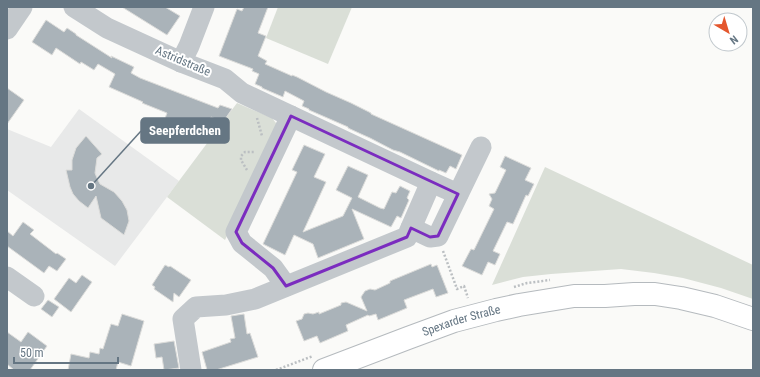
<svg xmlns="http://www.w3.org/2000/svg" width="760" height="377" viewBox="0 0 760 377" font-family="'Roboto Condensed',sans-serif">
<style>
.built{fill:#e8e9e9}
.green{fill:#dadfd7}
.building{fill:#aab3b9;stroke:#dcdcda}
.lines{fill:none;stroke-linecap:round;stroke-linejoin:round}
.major-casing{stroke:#b5babe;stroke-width:24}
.path{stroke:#bbbfc2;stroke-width:2.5;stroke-dasharray:2 2;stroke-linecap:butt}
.minor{stroke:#c3c8cc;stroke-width:21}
.major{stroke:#fff;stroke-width:22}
.marked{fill:none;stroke:#7b2cbf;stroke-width:3;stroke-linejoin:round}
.labels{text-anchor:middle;stroke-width:4;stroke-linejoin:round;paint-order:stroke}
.street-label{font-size:12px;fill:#657683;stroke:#fff}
.leader{fill:none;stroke:#657683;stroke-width:1.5}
.callout-dot{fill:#657683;stroke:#fff;stroke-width:1.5}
.callout{fill:#657683;stroke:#657683;stroke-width:1.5}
.callout-label{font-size:13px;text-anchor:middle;font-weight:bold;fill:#fff}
</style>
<rect width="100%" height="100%" fill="#fafaf8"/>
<polygon class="built" points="79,109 179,181 115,266 7,190 7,129 51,147"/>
<g class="green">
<polygon points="278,7 352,7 328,64 266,38"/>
<polygon points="237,103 272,118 276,123 276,131 225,240 167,197"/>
<polygon points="545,167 753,265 753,299 721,288 683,278 654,273 621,269 551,274 523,277 492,285"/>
</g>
<g class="building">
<polygon points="122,7 165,7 180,16 167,35"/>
<polygon points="244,7 268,7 258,33 266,36 258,56 267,61 265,64 292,76 292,75 297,77 326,92 351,103 371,113 371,114 462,155 456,169 450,166 446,173 439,170 439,171 400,152 393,150 370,138 361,134 348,128 348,127 309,110 309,109 302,106 304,101 285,91 283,97 262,88 262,87 255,84 259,74 252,71 253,69 219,56 237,9 242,11"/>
<polygon points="46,20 64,32 67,28 76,34 76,35 112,58 111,56 134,67 131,73 140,78 218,108 220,105 232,109 223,122 211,117 206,131 176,119 174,125 164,121 167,113 142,103 143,102 109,87 115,74 98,64 94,70 81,62 80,64 56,48 52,55 32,42"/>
<polygon points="7,88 24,100 7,124"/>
<polygon points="86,136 102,154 97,158 95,173 97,178 100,184 114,192 122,201 127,210 129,221 124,235 101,218 96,196 88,208 79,201 73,194 70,187 66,170 72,170 72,160 76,148"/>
<polygon points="304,145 325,154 314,177 326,182 303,232 343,216 352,198 336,190 348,166 368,175 358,197 380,208 384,209 392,192 396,193 400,186 410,191 407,198 409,200 401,218 397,216 391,227 352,209 364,239 318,258 313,244 294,235 285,255 263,244 297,172 292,170"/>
<polygon points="505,156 531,168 525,180 534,184 528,196 526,195 513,224 507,222 493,251 500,254 495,265 488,262 482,275 462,266 471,249 474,250 494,209 489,206 492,199 489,194 495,193 506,170 500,167"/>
<polygon points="23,222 34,230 30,234 56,254 57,253 66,259 57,271 49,266 44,273 7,246 7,231 13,236"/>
<polygon points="431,264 432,267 437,265 448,293 436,297 433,289 404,300 407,308 378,320 376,314 369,316 368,315 346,325 348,331 320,343 317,336 304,341 296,321 302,319 304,314 308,313 313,314 319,312 319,314 341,305 341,303 346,302 367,311 361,297 365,291 370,289 375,290 390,283 390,281"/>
<polygon points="165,265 169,267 170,266 191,280 179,297 174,293 173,302 154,289 155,287 152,285"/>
<polygon points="82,275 92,282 71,312 54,299 69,278 76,283"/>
<polygon points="48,300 59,307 52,317 41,309"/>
<polygon points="122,314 144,321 131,366 118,362 116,370 68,370 71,354 89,358 90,352 99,354 100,348 103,349 111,324 118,326"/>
<polygon points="244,314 247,334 250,333 258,357 216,370 207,370 202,352 231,342 230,339 235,338 231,316"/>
<polygon points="7,332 21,342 28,332 47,346 30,370 14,370 7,364"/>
<polygon points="174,341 179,368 164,370 162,357 156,358 154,344"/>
</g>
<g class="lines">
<defs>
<g id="major">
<path id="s1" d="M324,370L408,338L454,321L496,310L519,305L574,296H605L634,294H655L681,298L715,306L753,319"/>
</g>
</defs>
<use href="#major" class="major-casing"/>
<g class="path">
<polyline points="257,118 262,136"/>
<polyline points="247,170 241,160 241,156 245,152 255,152"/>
<polyline points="443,251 457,289 464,286 468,298"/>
<polyline points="514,287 527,283 550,280"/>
<polyline points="276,370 313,356"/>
</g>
<g class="minor">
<polyline points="74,7 107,28 181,62 225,79 242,93 431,182 458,194"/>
<polyline points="7,29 22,7"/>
<polyline points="181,62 189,46 204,7"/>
<polyline points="411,228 430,237 438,236 481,147"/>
<polyline points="7,277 34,296"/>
<polyline points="286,286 273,268 242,243 236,232 291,116"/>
<polyline points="191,370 183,319 196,307 226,305 255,299 407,237 431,182"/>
</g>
<use href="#major" class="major"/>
</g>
<path class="marked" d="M291,116L458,194L438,236L430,237L411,228L407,237L286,286L273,268L242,243L236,232Z"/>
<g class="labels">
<g class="street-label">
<text transform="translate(183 61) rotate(23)" y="4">Astridstraße</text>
<text dy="4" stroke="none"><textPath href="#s1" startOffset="146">Spexarder Straße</textPath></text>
</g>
</g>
<path class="leader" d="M91 186L141 131"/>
<circle class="callout-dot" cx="91" cy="186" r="4"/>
<rect class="callout" x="141" y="118" width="88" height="25" rx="4"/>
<g class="callout-label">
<text x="185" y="135">Seepferdchen</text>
</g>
<rect width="760" height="377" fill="none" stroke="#657683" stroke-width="16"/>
<g transform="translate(728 32) rotate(142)"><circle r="19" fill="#ffffff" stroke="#c1c8cd"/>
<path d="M0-3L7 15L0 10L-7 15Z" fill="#e4572e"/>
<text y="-6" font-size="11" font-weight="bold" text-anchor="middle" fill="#657683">N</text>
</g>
<path d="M14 357v6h104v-6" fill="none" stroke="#657683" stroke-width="2"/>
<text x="20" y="357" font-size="12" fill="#657683" stroke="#ffffff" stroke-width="3" paint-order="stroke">50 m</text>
</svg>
